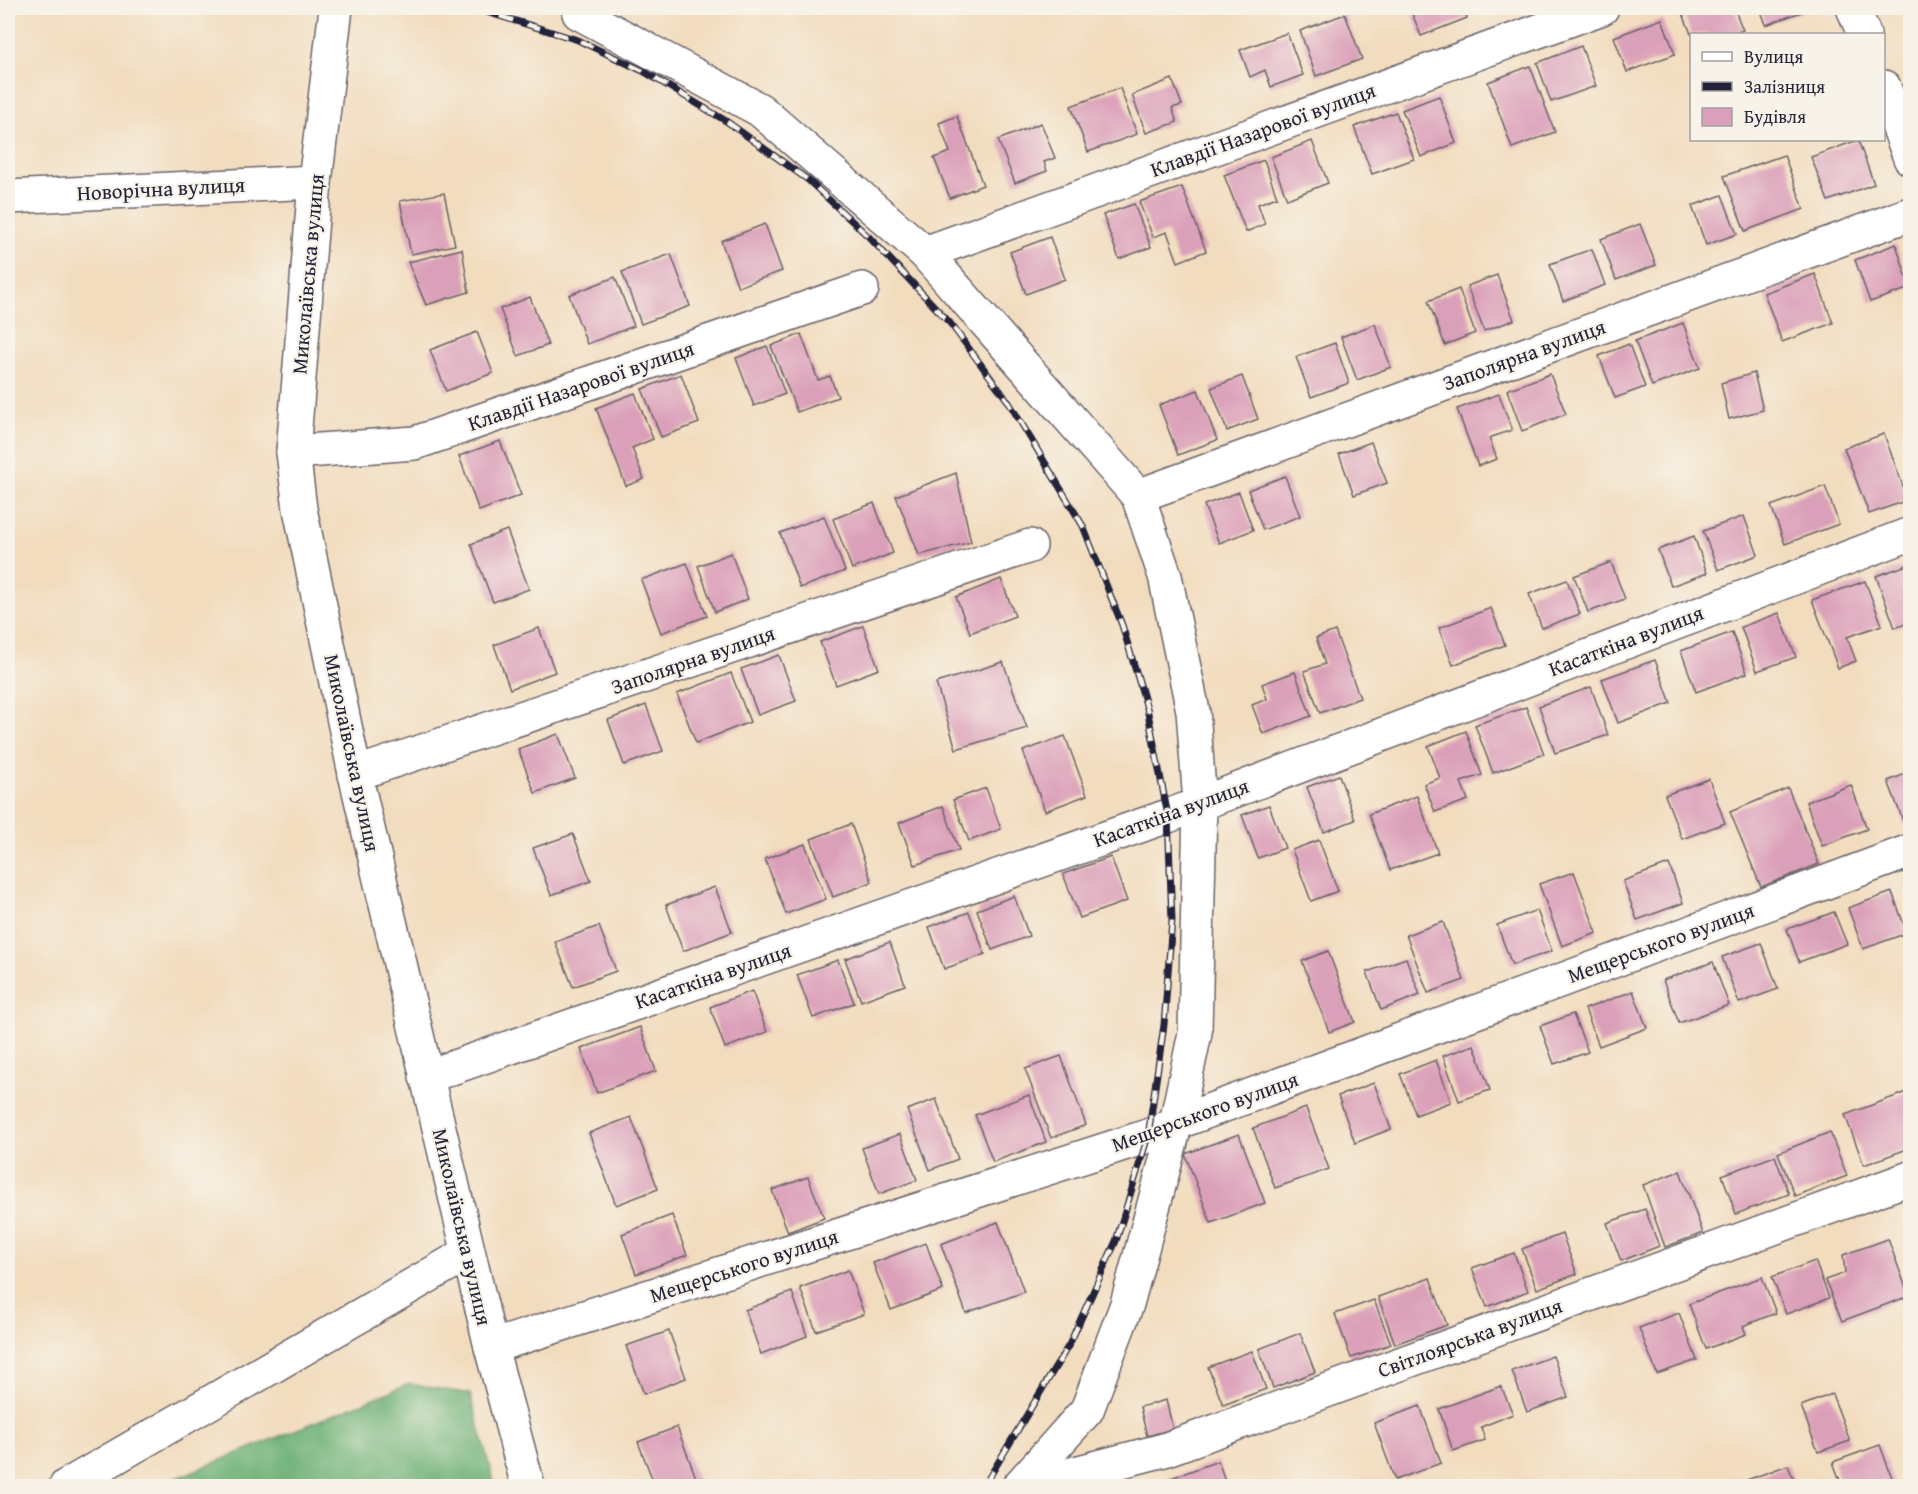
<svg xmlns="http://www.w3.org/2000/svg" width="1918" height="1494" viewBox="0 0 1918 1494" font-family="'Gentium Book Plus',serif">
<style>
.forest{fill:#6cb074;stroke:#476958;stroke-width:1.5}
.building{fill:#dba0b9}
.lines{fill:none;stroke-linecap:round;stroke-linejoin:round}
.minor-casing{stroke:#6b6369;stroke-width:36}
.minor{stroke:#fff;stroke-width:33}
.rail-casing{stroke:#22223b;stroke-width:7}
.rail{stroke:#f7f3e8;stroke-width:4.5;stroke-dasharray:14;stroke-linecap:butt}
.labels{text-anchor:middle;stroke-width:4.5;stroke-linejoin:round;paint-order:stroke}
.street-label{font-size:21px;fill:#22223b;stroke:#f7f3e8}
</style>
<rect width="100%" height="100%" fill="#f7f3e8"/>
<filter id="ink" filterUnits="userSpaceOnUse"><feTurbulence type="fractalNoise" baseFrequency=".0167" numOctaves="2"/><feDisplacementMap in="SourceGraphic" scale="12" xChannelSelector="R" yChannelSelector="G"/><feConvolveMatrix kernelMatrix="1 2 1 2 8 2 1 2 1" color-interpolation-filters="sRGB"/></filter>
<filter id="wash" filterUnits="userSpaceOnUse"><feTurbulence type="fractalNoise" baseFrequency=".008" numOctaves="4" result="noise"/><feDisplacementMap in="SourceGraphic" scale="24" xChannelSelector="R" yChannelSelector="G"/><feGaussianBlur stdDeviation="1.35" result="paint"/><feColorMatrix in="noise" values="0 0 0 0 0 0 0 0 0 0 0 0 0 0 0 0 0 1.4 0 .05"/><feComposite in="paint" operator="in"/></filter>
<g filter="url(#wash)">
<rect width="100%" height="100%" fill="#f2dcbe"/>
<polygon class="forest" points="409,1384 470,1394 495,1486 157,1486"/>
<g id="blocks">
<g class="building">
<polygon points="1410,8 1463,8 1467,18 1421,36"/>
<polygon points="1692,8 1734,8 1743,30 1732,34 1691,34 1682,11"/>
<polygon points="1760,8 1812,8 1766,25"/>
<polygon points="1345,14 1362,59 1316,76 1300,31"/>
<polygon points="1662,19 1675,54 1627,72 1614,37"/>
<polygon points="1287,33 1303,75 1271,87 1265,70 1250,77 1240,50"/>
<polygon points="1581,46 1596,86 1551,102 1537,63"/>
<polygon points="1530,66 1555,132 1512,148 1488,82"/>
<polygon points="1172,79 1182,105 1172,108 1177,122 1146,133 1132,95"/>
<polygon points="1120,88 1137,134 1088,152 1071,106"/>
<polygon points="1439,96 1456,143 1421,157 1402,110"/>
<polygon points="1396,112 1414,159 1372,174 1354,127"/>
<polygon points="957,116 983,185 950,198 934,158 950,152 939,123"/>
<polygon points="1041,123 1055,158 1044,162 1047,171 1015,183 998,140"/>
<polygon points="1858,140 1874,184 1828,201 1811,157"/>
<polygon points="1312,141 1328,183 1287,199 1271,157"/>
<polygon points="1784,155 1804,209 1745,231 1724,176"/>
<polygon points="1264,160 1277,197 1258,204 1265,224 1246,232 1224,175"/>
<polygon points="1182,187 1206,251 1178,262 1167,232 1153,237 1139,202"/>
<polygon points="444,193 455,245 411,254 400,201"/>
<polygon points="1722,195 1737,234 1706,245 1692,206"/>
<polygon points="1134,204 1151,247 1119,259 1103,215"/>
<polygon points="765,224 782,271 738,287 721,241"/>
<polygon points="1640,224 1656,265 1616,280 1601,239"/>
<polygon points="1050,237 1065,279 1026,294 1010,252"/>
<polygon points="1896,244 1910,288 1870,302 1855,260"/>
<polygon points="462,249 469,292 426,305 408,262"/>
<polygon points="1592,249 1605,285 1563,301 1550,264"/>
<polygon points="671,254 690,306 641,324 622,272"/>
<polygon points="1815,274 1833,323 1782,342 1764,293"/>
<polygon points="1497,275 1514,320 1484,331 1467,286"/>
<polygon points="615,277 634,326 587,344 569,295"/>
<polygon points="1459,289 1475,333 1445,345 1428,301"/>
<polygon points="530,297 548,345 518,356 500,309"/>
<polygon points="1683,323 1700,368 1652,386 1635,341"/>
<polygon points="1375,324 1391,367 1357,380 1341,337"/>
<polygon points="477,332 493,373 446,391 430,350"/>
<polygon points="801,334 818,380 830,376 838,397 797,412 771,346"/>
<polygon points="1335,343 1349,383 1311,397 1296,357"/>
<polygon points="1629,344 1645,387 1615,398 1599,356"/>
<polygon points="767,346 785,394 754,406 736,358"/>
<polygon points="1754,373 1763,410 1729,419 1721,383"/>
<polygon points="681,374 699,423 661,437 642,389"/>
<polygon points="1550,374 1566,414 1522,431 1507,390"/>
<polygon points="1242,376 1258,419 1227,431 1211,388"/>
<polygon points="1198,390 1217,440 1178,455 1159,405"/>
<polygon points="635,393 653,439 632,448 644,479 626,486 596,408"/>
<polygon points="1499,394 1512,430 1489,438 1497,459 1478,466 1457,409"/>
<polygon points="1884,434 1908,500 1869,514 1844,448"/>
<polygon points="500,441 521,495 479,511 459,456"/>
<polygon points="1371,442 1387,483 1354,495 1339,454"/>
<polygon points="956,473 971,542 919,555 896,496"/>
<polygon points="1285,476 1300,516 1263,530 1248,490"/>
<polygon points="1825,486 1839,524 1785,544 1771,506"/>
<polygon points="1239,492 1253,530 1219,543 1204,505"/>
<polygon points="874,503 893,553 852,569 833,519"/>
<polygon points="824,516 845,571 800,588 780,533"/>
<polygon points="1744,516 1758,555 1718,570 1703,531"/>
<polygon points="507,530 529,589 493,602 471,544"/>
<polygon points="1694,536 1707,573 1671,586 1658,550"/>
<polygon points="731,553 748,599 715,612 698,566"/>
<polygon points="1611,562 1625,599 1588,612 1574,576"/>
<polygon points="687,563 707,616 661,633 641,580"/>
<polygon points="1910,564 1910,622 1895,628 1876,576"/>
<polygon points="1001,579 1015,616 970,633 956,597"/>
<polygon points="1567,580 1580,614 1542,628 1529,594"/>
<polygon points="1865,581 1882,625 1847,637 1856,661 1838,668 1812,600"/>
<polygon points="1491,608 1505,645 1453,665 1439,628"/>
<polygon points="1779,613 1796,657 1757,671 1741,627"/>
<polygon points="863,626 879,669 836,685 820,642"/>
<polygon points="539,628 555,672 510,689 494,645"/>
<polygon points="1335,631 1360,698 1320,713 1304,671 1325,664 1316,638"/>
<polygon points="1732,632 1747,673 1696,692 1681,651"/>
<polygon points="779,655 796,701 758,715 741,669"/>
<polygon points="1655,660 1671,703 1618,723 1602,679"/>
<polygon points="1003,662 1027,728 956,749 936,683"/>
<polygon points="1295,672 1311,716 1263,734 1252,705 1267,699 1262,684"/>
<polygon points="731,673 750,722 696,743 677,694"/>
<polygon points="1591,687 1608,735 1555,753 1539,706"/>
<polygon points="646,705 663,751 624,765 608,720"/>
<polygon points="1526,707 1544,754 1493,773 1475,725"/>
<polygon points="1466,731 1482,775 1461,782 1468,800 1435,812 1424,784 1440,778 1428,746"/>
<polygon points="558,734 575,778 535,793 518,749"/>
<polygon points="1065,736 1087,795 1045,811 1023,751"/>
<polygon points="1910,772 1910,824 1905,826 1888,781"/>
<polygon points="1339,775 1355,820 1324,832 1307,787"/>
<polygon points="1709,779 1725,823 1682,839 1665,795"/>
<polygon points="1851,785 1867,829 1822,846 1806,802"/>
<polygon points="986,788 1001,829 969,841 953,800"/>
<polygon points="1788,788 1819,864 1761,887 1730,812"/>
<polygon points="1417,796 1438,853 1390,870 1369,814"/>
<polygon points="1269,805 1285,848 1258,858 1242,815"/>
<polygon points="943,806 959,850 915,865 899,823"/>
<polygon points="851,824 872,882 833,897 811,839"/>
<polygon points="573,834 591,881 551,895 533,848"/>
<polygon points="1319,840 1338,891 1311,901 1292,850"/>
<polygon points="805,844 826,899 786,914 765,859"/>
<polygon points="1111,857 1127,901 1080,918 1063,874"/>
<polygon points="1669,864 1683,903 1637,920 1623,881"/>
<polygon points="1574,872 1597,933 1562,946 1539,884"/>
<polygon points="715,887 732,932 683,951 666,905"/>
<polygon points="1892,892 1907,933 1863,949 1848,908"/>
<polygon points="1014,896 1029,936 992,950 977,910"/>
<polygon points="1537,910 1552,951 1512,965 1497,925"/>
<polygon points="969,912 985,954 944,969 929,927"/>
<polygon points="1834,912 1847,944 1799,962 1787,929"/>
<polygon points="1443,922 1464,980 1428,993 1406,935"/>
<polygon points="599,926 616,971 573,987 555,942"/>
<polygon points="890,942 905,985 861,1001 845,959"/>
<polygon points="1761,943 1778,989 1739,1003 1722,957"/>
<polygon points="1328,951 1355,1022 1329,1032 1302,961"/>
<polygon points="1406,958 1420,995 1381,1010 1367,972"/>
<polygon points="838,960 854,1003 813,1018 797,975"/>
<polygon points="1713,962 1729,1005 1679,1023 1663,980"/>
<polygon points="752,991 767,1032 725,1048 710,1007"/>
<polygon points="1633,991 1647,1028 1599,1046 1585,1009"/>
<polygon points="1573,1014 1588,1052 1554,1064 1540,1026"/>
<polygon points="640,1027 656,1071 597,1093 581,1049"/>
<polygon points="1474,1045 1490,1090 1459,1101 1443,1056"/>
<polygon points="1061,1056 1086,1125 1051,1138 1025,1069"/>
<polygon points="1436,1060 1451,1102 1416,1115 1400,1074"/>
<polygon points="1374,1083 1391,1129 1355,1143 1338,1096"/>
<polygon points="1907,1092 1910,1100 1910,1148 1864,1165 1845,1115"/>
<polygon points="1029,1095 1046,1142 993,1162 975,1115"/>
<polygon points="936,1099 958,1159 930,1170 907,1110"/>
<polygon points="1306,1108 1329,1169 1275,1188 1253,1128"/>
<polygon points="631,1117 658,1189 616,1205 589,1133"/>
<polygon points="1830,1132 1847,1176 1795,1196 1778,1153"/>
<polygon points="900,1134 917,1180 879,1194 862,1148"/>
<polygon points="1239,1134 1265,1203 1211,1223 1185,1154"/>
<polygon points="1775,1156 1789,1194 1736,1214 1722,1175"/>
<polygon points="1680,1171 1703,1233 1665,1247 1643,1185"/>
<polygon points="808,1177 824,1218 788,1232 772,1190"/>
<polygon points="1645,1209 1659,1246 1621,1261 1607,1223"/>
<polygon points="672,1215 687,1255 636,1274 622,1234"/>
<polygon points="998,1222 1024,1292 966,1313 941,1244"/>
<polygon points="1562,1234 1577,1274 1537,1289 1522,1249"/>
<polygon points="1888,1239 1909,1296 1842,1321 1825,1280 1845,1273 1843,1255"/>
<polygon points="926,1243 943,1290 891,1310 873,1263"/>
<polygon points="1514,1253 1528,1291 1487,1307 1472,1268"/>
<polygon points="1815,1261 1829,1298 1786,1314 1772,1277"/>
<polygon points="848,1270 864,1314 816,1331 800,1288"/>
<polygon points="1762,1277 1776,1313 1743,1326 1746,1334 1706,1349 1689,1304"/>
<polygon points="1430,1278 1447,1325 1395,1344 1378,1297"/>
<polygon points="792,1292 807,1336 761,1354 745,1310"/>
<polygon points="1374,1300 1391,1344 1351,1358 1335,1314"/>
<polygon points="1679,1313 1697,1360 1657,1374 1639,1328"/>
<polygon points="669,1331 686,1378 644,1394 626,1346"/>
<polygon points="1300,1333 1315,1372 1273,1388 1259,1349"/>
<polygon points="1252,1351 1266,1389 1223,1405 1208,1367"/>
<polygon points="1553,1356 1568,1397 1527,1412 1512,1371"/>
<polygon points="1501,1386 1513,1414 1481,1427 1485,1440 1453,1451 1439,1409"/>
<polygon points="1832,1394 1850,1441 1818,1452 1801,1406"/>
<polygon points="1166,1400 1173,1429 1147,1436 1140,1407"/>
<polygon points="1420,1406 1441,1463 1395,1480 1374,1423"/>
<polygon points="677,1427 698,1483 689,1486 655,1486 638,1442"/>
<polygon points="1880,1445 1895,1486 1842,1486 1833,1462"/>
<polygon points="1218,1461 1227,1486 1165,1486 1163,1481"/>
<polygon points="1788,1465 1796,1486 1750,1486 1747,1480"/>
</g>
</g>
</g>
<g filter="url(#ink)">
<use href="#blocks" fill-opacity="0" stroke="#6b6369" stroke-width="1.5"/>
<g class="lines">
<defs>
<g id="minor">
<polyline points="336,8 315,182 293,452 300,509 355,774 491,1347 528,1486"/>
<polyline points="1853,8 1864,34"/>
<polyline points="579,13 760,110 925,253 1138,496 1165,576 1193,711 1200,803 1195,1033 1176,1123 1127,1304 1087,1410 1019,1486"/>
<polyline points="1884,87 1910,158"/>
<polyline points="8,197 315,182"/>
<polyline points="925,253 1602,8"/>
<polyline points="293,452 415,443 862,289"/>
<polyline points="1138,496 1910,214"/>
<polyline points="355,774 1030,546"/>
<polyline points="426,1077 1168,816 1910,534"/>
<polyline points="491,1347 1148,1136 1176,1123 1910,851"/>
<polyline points="66,1486 468,1253"/>
<polyline points="1025,1486 1164,1450 1910,1178"/>
</g>
</defs>
<use href="#minor" class="minor-casing"/>
<use href="#minor" class="minor"/>
<defs>
<polyline id="rail" points="473,8 578,40 643,71 726,121 808,180 869,237 950,323 1008,401 1083,526 1122,625 1147,708 1168,816 1172,920 1164,1025 1148,1136 1116,1241 1070,1343 984,1486"/>
</defs>
<use href="#rail" class="rail-casing"/>
<use href="#rail" class="rail"/>
</g>
</g>
<g class="labels">
<g class="street-label">
<text transform="translate(1263 130) rotate(-20)" y="7">Клавдії Назарової вулиця</text>
<text transform="translate(161 189) rotate(-3)" y="7">Новорічна вулиця</text>
<text transform="translate(308 274) rotate(-85)" y="7">Миколаївська вулиця</text>
<text transform="translate(1524 355) rotate(-20)" y="7">Заполярна вулиця</text>
<text transform="translate(581 386) rotate(-19)" y="7">Клавдії Назарової вулиця</text>
<text transform="translate(1626 641) rotate(-21)" y="7">Касаткіна вулиця</text>
<text transform="translate(693 660) rotate(-19)" y="7">Заполярна вулиця</text>
<text transform="translate(352 753) rotate(78)" y="7">Миколаївська вулиця</text>
<text transform="translate(1171 813) rotate(-20)" y="7">Касаткіна вулиця</text>
<text transform="translate(1661 943) rotate(-20)" y="7">Мещерського вулиця</text>
<text transform="translate(713 976) rotate(-19)" y="7">Касаткіна вулиця</text>
<text transform="translate(1205 1112) rotate(-20)" y="7">Мещерського вулиця</text>
<text transform="translate(462 1227) rotate(77)" y="7">Миколаївська вулиця</text>
<text transform="translate(744 1266) rotate(-18)" y="7">Мещерського вулиця</text>
<text transform="translate(1470 1338) rotate(-20)" y="7">Світлоярська вулиця</text>
</g>
</g>
<rect width="1918" height="1494" fill="none" stroke="#f7f3e8" stroke-width="30"/>
<rect x="1690" y="33" width="195" height="108" fill="#f7f3e8" stroke="#a29fa3" stroke-width="1.5"/>
<rect x="1702" y="52" width="30" height="9" fill="#ffffff" stroke="#a29fa3" stroke-width="1.5"/>
<text x="1744" y="63" font-size="18" fill="#22223b">Вулиця</text>
<rect x="1702" y="82" width="30" height="9" fill="#22223b" stroke="#a29fa3" stroke-width="1.5"/>
<text x="1744" y="93" font-size="18" fill="#22223b">Залізниця</text>
<rect x="1702" y="108" width="30" height="18" fill="#dba0b9" stroke="#a29fa3" stroke-width="1.5"/>
<text x="1744" y="123" font-size="18" fill="#22223b">Будівля</text>
</svg>
